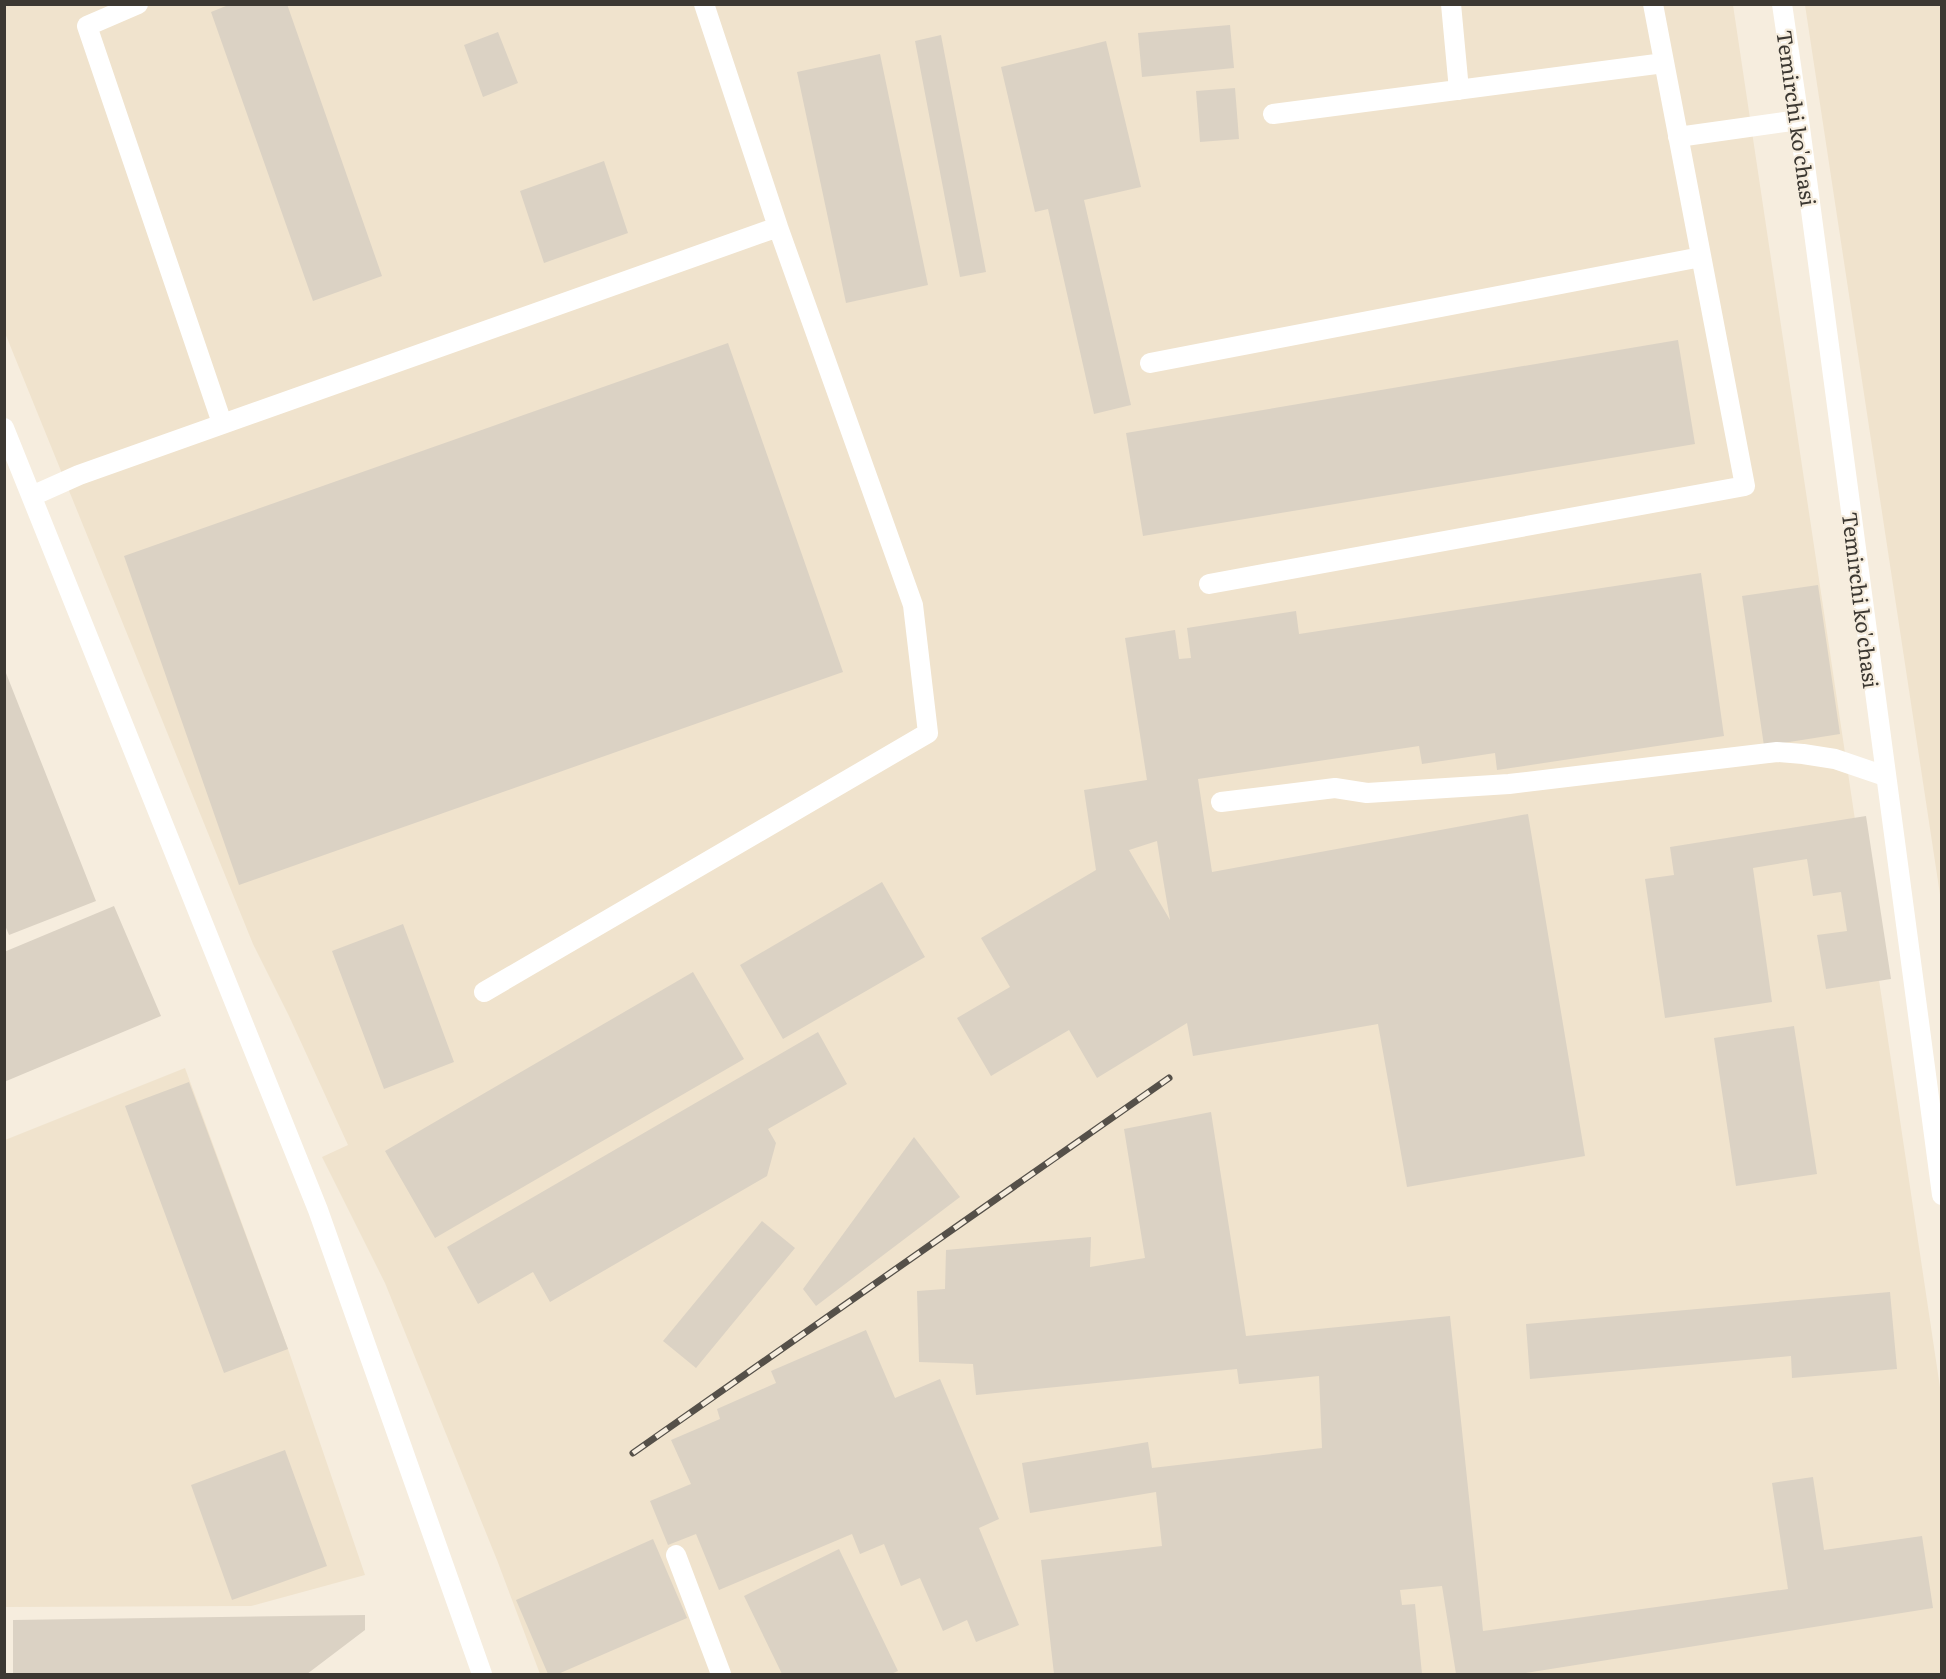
<svg xmlns="http://www.w3.org/2000/svg" width="1946" height="1679" viewBox="0 0 1946 1679" font-family="Literata,serif">
  <style>
    .built { fill: #f0e3cd }
    .building { fill: #dbd2c4; fill-rule: evenodd }
    .lines { fill: none; stroke-linecap: round; stroke-linejoin: round }
    .service { stroke: #fff; stroke-width: 20 }
    .rail-casing { stroke: #555049; stroke-width: 7 }
    .rail { stroke: #f6edde; stroke-width: 4.5; stroke-dasharray: 14; stroke-linecap: butt }
    .labels { text-anchor: middle; dominant-baseline: central; stroke-width: 4.5; stroke-linejoin: round; paint-order: stroke }
    .street-label { font-size: 21px; fill: #3c3832; stroke: #f6edde }
  </style>
  <rect width="100%" height="100%" fill="#f6edde"/>
  <path class="built" d="M4 5H1733L1941 1394V1674H540L497 1560 385 1283 322 1157 348 1145 289 1016 253 944 5 333Z
    M1805 5H1941V901Z
    M185 1068 288 1349 365 1575 251 1606 5 1607V1140Z"/>
  <path class="building" d="M231 4H287L382 276 313 301 211 12Z
    M1230 25 1234 68 1142 77 1138 33Z
    M498 32 518 83 483 97 464 45Z
    M941 35 986 272 960 277 915 41Z
    M1106 41 1141 187 1084 200 1131 405 1094 414 1048 209 1035 212 1001 67Z
    M880 54 928 285 846 303 797 72Z
    M1235 88 1239 139 1200 142 1196 91Z
    M604 161 628 233 544 263 520 191Z
    M1678 340 1695 444 1143 536 1126 433Z
    M728 343 843 672 239 885 124 556Z
    M1701 573 1724 736 1497 770 1495 753 1422 764 1419 746 1198 779 1212 872 1528 814 1585 1156 1407 1187 1378 1024 1193 1056 1187 1023 1097 1078 1069 1030 991 1076 957 1018 1010 987 981 938 1096 870 1084 790 1147 780 1125 638 1175 630 1179 659 1191 658 1187 628 1296 611 1299 634ZM1157 841 1163 879 1170 920 1129 850Z
    M1818 585 1840 734 1764 746 1742 596Z
    M4 668 96 901 9 935 4 923Z
    M1866 816 1891 979 1826 989 1817 935 1847 931 1841 892 1813 896 1807 859 1753 868 1772 1002 1665 1018 1645 879 1674 875 1670 847Z
    M882 882 925 957 783 1039 740 965Z
    M114 906 161 1016 4 1082V952Z
    M403 924 454 1062 384 1089 332 951Z
    M693 972 744 1059 435 1238 385 1151Z
    M1794 1026 1817 1174 1736 1186 1714 1038Z
    M818 1032 847 1084 768 1129 776 1143 767 1176 550 1302 533 1272 478 1304 447 1247Z
    M189 1082 288 1349 224 1373 125 1106Z
    M1211 1112 1246 1336 1450 1316 1483 1631 1788 1589 1772 1483 1813 1477 1824 1550 1922 1536 1933 1608 1520 1674H1456L1442 1586 1400 1590 1402 1605 1415 1604 1422 1674H1054L1041 1560 1162 1546 1156 1492 1030 1513 1022 1463 1148 1442 1152 1468 1322 1448 1319 1376 1239 1384 1237 1369 976 1395 973 1364 919 1362 917 1291 945 1289 946 1250 1091 1237 1090 1267 1145 1258 1124 1129Z
    M914 1137 960 1197 816 1306 803 1289Z
    M762 1221 795 1248 696 1368 663 1341Z
    M1890 1292 1897 1369 1792 1378 1791 1356 1530 1379 1526 1324Z
    M866 1330 895 1398 940 1379 999 1519 979 1528 1019 1625 976 1642 967 1620 943 1631 920 1578 901 1586 884 1544 860 1554 852 1534 719 1590 696 1534 668 1545 650 1501 691 1484 671 1440 720 1419 717 1409 776 1383 771 1371Z
    M285 1450 327 1566 232 1600 191 1485Z
    M653 1539 687 1618 558 1674H548L516 1600Z
    M839 1549 898 1671 891 1674H782L744 1596Z
    M365 1615V1630L307 1674H13V1620Z"/>
  <g class="lines">
    <path class="service" d="M138 4 87 26 222 423
      M1451 4 1459 90
      M1782 4 1799 120 1942 1195
      M1273 114 1664 63
      M1678 137 1799 120
      M1150 363 1701 257
      M4 428 318 1210 482 1674
      M32 496 79 475 778 227 704 4
      M1209 584 1745 486 1653 4
      M1221 802 1335 788 1367 793 1509 784 1777 752 1803 754 1835 759 1885 776
      M484 992 928 733 913 605 778 227
      M676 1555 721 1674"/>
    <defs>
      <path id="rail" d="M633 1453 1169 1078"/>
    </defs>
    <use href="#rail" class="rail-casing"/>
    <use href="#rail" class="rail"/>
  </g>
  <g class="labels">
    <g class="street-label">
      <text transform="translate(1798 118) rotate(82)">Temirchi ko'chasi</text>
      <text transform="translate(1862 600) rotate(83)">Temirchi ko'chasi</text>
    </g>
  </g>
  <rect width="1946" height="1679" fill="none" stroke="#3c3832" stroke-width="12"/>
</svg>
